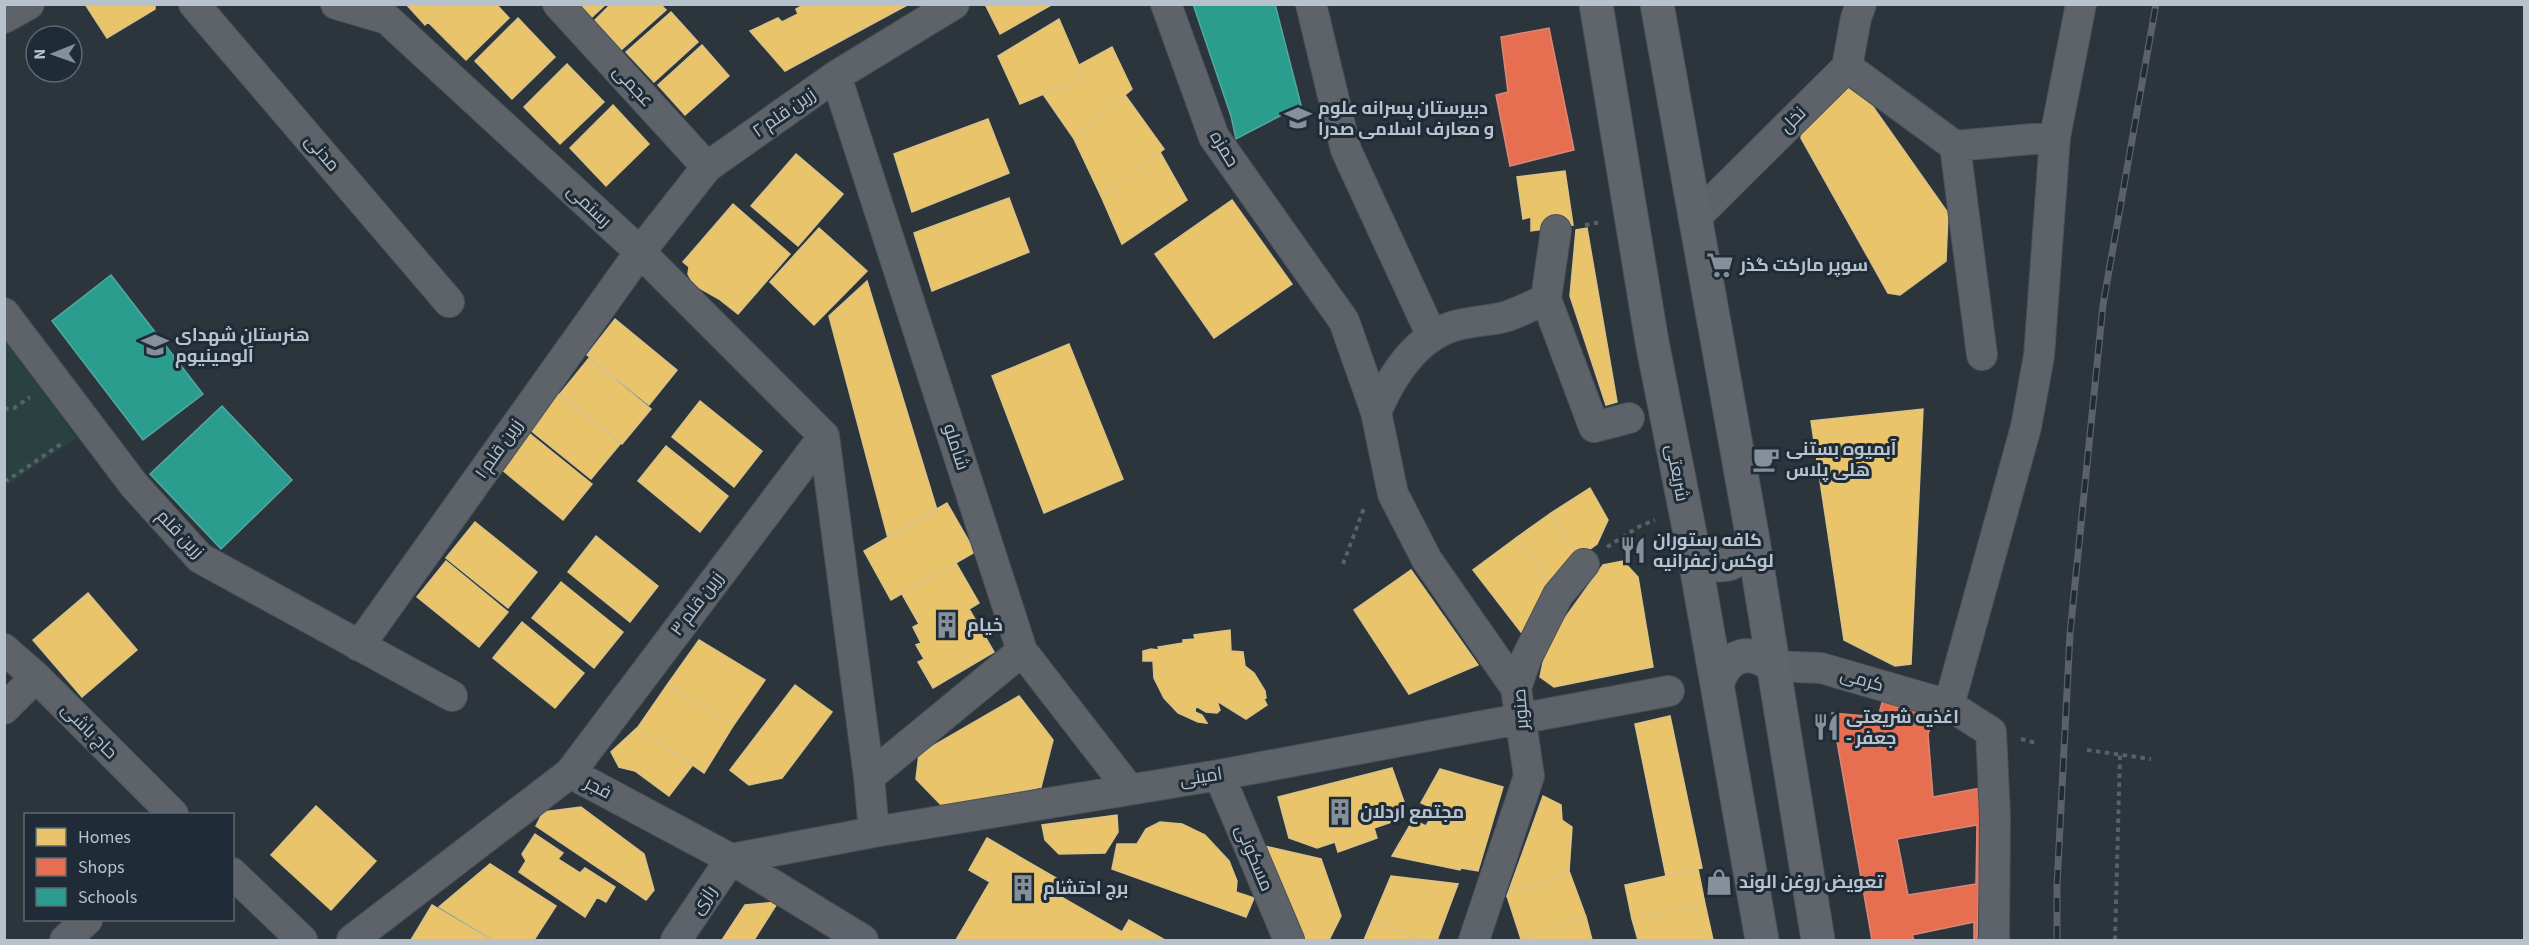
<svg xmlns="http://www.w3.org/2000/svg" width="2529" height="945" viewBox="0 0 2529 945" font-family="'Source Sans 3',Cairo,sans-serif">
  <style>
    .green { fill: #294141 }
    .homes { fill: #e9c46a; stroke: #dac387; stroke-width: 1.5 }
    .shops { fill: #e76f51; stroke: #d98876; stroke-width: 1.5; fill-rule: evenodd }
    .schools { fill: #2a9d8f; stroke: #54a8a1; stroke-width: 1.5 }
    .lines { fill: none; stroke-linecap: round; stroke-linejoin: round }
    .minor-casing { stroke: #4a5056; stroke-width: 32 }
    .major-casing { stroke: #4a5158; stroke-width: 35 }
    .path { stroke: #5a6166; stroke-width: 4; stroke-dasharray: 4.5 4.5; stroke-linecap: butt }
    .minor { stroke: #5d6369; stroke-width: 30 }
    .major { stroke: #5f656a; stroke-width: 33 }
    .rail-casing { stroke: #5b6167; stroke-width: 7 }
    .rail { stroke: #1f2c37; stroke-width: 4.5; stroke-dasharray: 14; stroke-linecap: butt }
    .labels { text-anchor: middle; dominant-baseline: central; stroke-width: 6; stroke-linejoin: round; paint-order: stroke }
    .street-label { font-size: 18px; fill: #b7c2cc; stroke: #1f2c37 }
    .poi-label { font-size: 18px; font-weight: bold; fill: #b7c2cc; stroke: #1f2c37; text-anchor: start }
  </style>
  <rect width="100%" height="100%" fill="#2c343c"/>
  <path class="green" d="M5 341 77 438 5 487H4Z"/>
  <path class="homes" d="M85 4H155V9L107 38Z
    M406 4H446L425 25Z
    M446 4H496L509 18 466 60 428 22Z
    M580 4H606L591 18Z
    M611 4H660L666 10 621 50 595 20Z
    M805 4H909L785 71 750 31 778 18 782 22 798 14 796 9Z
    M985 4H1053L1000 34Z
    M671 12 698 42 654 82 626 52Z
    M518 18 555 57 512 99 475 61Z
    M1059 19 1084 77 1020 104 998 56Z
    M702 45 729 76 685 115 658 85Z
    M1112 47 1132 89 1074 139 1043 94 1084 77 1079 65Z
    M567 64 604 102 560 144 524 107Z
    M1859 87 1948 213 1946 261 1900 295 1888 293 1801 138 1802 133 1849 88Z
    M1125 95 1164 149 1101 196 1074 139Z
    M613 105 649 144 606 186 570 148Z
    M988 119 1009 173 912 212 894 154Z
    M1160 152 1187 200 1122 244 1101 196Z
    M796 154 843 194 798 246 751 206Z
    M1565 171 1573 225 1531 231V217L1523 219 1517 177Z
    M1009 198 1029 252 932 291 914 233Z
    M1232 200 1292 284 1214 338 1155 254Z
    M733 204 790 254 738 314 719 299 694 285 688 274 689 267 683 262Z
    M819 228 867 271 814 325 770 282Z
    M1587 228 1617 402 1606 405 1570 296 1576 230Z
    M867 281 937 510 888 538 829 316Z
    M615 319 677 370 649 405 587 355Z
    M1069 344 1123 479 1044 513 992 376Z
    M589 358 651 409 622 444 560 394Z
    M558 393 620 444 591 479 529 429Z
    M700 401 762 451 734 487 672 437Z
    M1923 409 1911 664 1895 666 1844 640 1811 421Z
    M530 434 592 484 563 520 501 469Z
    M666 446 728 496 700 532 638 481Z
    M1590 488 1608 520 1597 544 1579 557 1551 513Z
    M947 503 975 552 891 600 864 551Z
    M1551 513 1579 557 1553 587 1516 538Z
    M475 522 537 572 508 608 446 558Z
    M596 536 658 586 630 622 568 572Z
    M1516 538 1553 587 1524 636 1473 570Z
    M446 561 508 612 479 647 417 597Z
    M1623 561 1638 577 1653 667 1554 687 1540 677 1547 643 1603 565Z
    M956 563 979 603 969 609 994 652 933 688 918 662 924 659 916 645 921 643 913 627 919 624 902 594Z
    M1411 570 1478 665 1409 694 1354 610Z
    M561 582 623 632 594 668 532 618Z
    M88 593 137 650 82 697 33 640Z
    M522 622 584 673 555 708 493 658Z
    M1230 630 1231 651 1243 652 1245 666 1254 673 1265 691 1266 698 1264 699 1267 705 1246 719 1217 701 1220 710 1217 713 1206 712 1196 706 1195 712 1202 715 1207 723 1198 722 1178 713 1164 698 1154 678 1153 661H1143V651L1151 649 1159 650 1158 647 1183 643V640L1195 639 1194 635Z
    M699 640 765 680 733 726 667 685Z
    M667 685 733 726 704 773 638 727Z
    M795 685 832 712 782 778 749 785 730 770Z
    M1019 696 1053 740 1041 787 945 809 916 779 919 754Z
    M1670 716 1702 868 1666 876 1635 724Z
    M638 727 692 766 669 796 635 771 619 767 611 752Z
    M1392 768 1404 802 1392 822 1374 828 1377 838 1338 852 1335 842 1317 848 1289 838 1278 797Z
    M1440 769 1503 787 1478 871 1461 868 1460 870 1392 856 1413 820 1426 826 1435 809 1421 803Z
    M1543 796 1561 805 1562 820 1572 827 1569 871 1507 896Z
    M316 806 376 861 331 910 271 855Z
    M581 807 644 854 654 890 646 900 536 826 543 812Z
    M1117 815 1118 832 1105 853 1059 854 1045 840 1042 825Z
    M1160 822 1182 824 1205 835 1229 861 1237 881 1236 892 1254 898 1246 917 1112 869 1117 844H1137L1146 829Z
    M535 834 563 853 558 859 580 873 585 868 615 887 606 902 597 897 585 917 519 872 526 861 522 854Z
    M987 838 1063 882 1056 894 1122 932 1129 920 1165 940H956L990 882 969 870Z
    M1264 846 1321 859 1341 916 1329 940H1306Z
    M490 864 556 906 534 940H494L439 907Z
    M1698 869 1705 904 1632 919 1625 885Z
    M1569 871 1586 917 1521 939 1507 896Z
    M1391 876 1458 884 1437 940H1421L1372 921Z
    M778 902 754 940H722L745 905Z
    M1705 904 1713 940H1638L1632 919Z
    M432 905 491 940H411Z
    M1586 917 1592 940H1522L1521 939Z
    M1372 921 1421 940H1364Z"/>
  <path class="shops" d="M1549 28 1574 150 1510 166 1496 95 1508 92 1501 37Z
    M1884 696 1935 714 1928 734 1933 797 1981 788 1977 940H1974V922L1912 935 1914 940H1872L1832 713 1878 717ZM1977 825 1976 884 1908 895 1897 839Z"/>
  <path class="schools" d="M1193 4H1275L1301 105 1236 139 1231 116Z
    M111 275 203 394 143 440 52 321Z
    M222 406 292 480 221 549 150 474Z"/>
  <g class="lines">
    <defs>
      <path id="minor" d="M194 4 449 302
        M336 4 387 19 640 252 824 436
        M558 4 707 167
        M1166 4 1214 137 1344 321 1376 412 1393 494 1427 560 1516 688
        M1311 4 1346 150 1432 336
        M4 18 29 4
        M1847 67 1955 146 2055 137
        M836 76 1022 651 1129 789
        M1955 146 1982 355
        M1694 219 1847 67 1856 18 1861 4
        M1546 299 1556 230
        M4 313 134 485 200 558 452 696
        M1376 412C1392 375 1417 335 1458 325 1474 321 1496 320 1508 316 1521 311 1534 305 1546 299L1594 427 1629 418
        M824 436 869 777 874 832
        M359 646 640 252 707 167 836 76 954 4
        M4 649 36 677 173 814
        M1773 666 1821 668 1949 705 1991 732 1995 816 1994 940
        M1949 705 2026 427 2039 356 2055 137 2081 4
        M4 709 36 677
        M570 773 824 436
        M1219 775 1289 940
        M869 777 1022 651
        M232 873 302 940
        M65 940 87 920
        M352 940 570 773 731 859 863 940
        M676 940 731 859 874 832 1219 775 1669 691
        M1474 940 1529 776 1516 688 1526 659 1558 595 1584 564"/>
      <path id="major" d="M1596 4 1652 342 1694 554 1762 940
        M1657 4 1753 540 1818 940
        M1694 554C1719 572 1738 568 1753 540
        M1717 684C1727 655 1748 647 1773 666"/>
    </defs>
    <use href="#minor" class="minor-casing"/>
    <use href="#major" class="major-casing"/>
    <path class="path" d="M1585 225 1601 222
      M4 409 14 408 30 397
      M4 480H8L64 442
      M1607 547 1640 526 1655 520
      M1343 564 1364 508
      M2021 739 2036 743
      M2087 750 2151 759
      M2115 940 2120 754"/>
    <use href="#minor" class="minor"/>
    <use href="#major" class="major"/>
    <defs>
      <path id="rail" d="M2057 940V885L2070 634 2103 305 2156 4"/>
    </defs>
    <use href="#rail" class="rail-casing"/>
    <use href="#rail" class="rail"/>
  </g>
  <defs>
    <symbol id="school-bare" viewBox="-9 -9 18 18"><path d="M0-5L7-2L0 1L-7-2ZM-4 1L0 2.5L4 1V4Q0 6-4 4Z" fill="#86909a" stroke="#1f2c37" stroke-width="2.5" paint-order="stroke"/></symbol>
    <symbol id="supermarket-bare" viewBox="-9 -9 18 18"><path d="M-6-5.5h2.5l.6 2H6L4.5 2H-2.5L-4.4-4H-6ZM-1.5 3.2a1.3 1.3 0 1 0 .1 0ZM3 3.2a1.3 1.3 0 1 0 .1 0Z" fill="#86909a" stroke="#1f2c37" stroke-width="2.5" paint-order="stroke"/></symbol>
    <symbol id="cafe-bare" viewBox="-9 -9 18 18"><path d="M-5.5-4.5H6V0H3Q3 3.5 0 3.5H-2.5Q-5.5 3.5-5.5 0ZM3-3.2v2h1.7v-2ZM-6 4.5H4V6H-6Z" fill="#86909a" stroke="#1f2c37" stroke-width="2.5" paint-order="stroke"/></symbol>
    <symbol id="restaurant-bare" viewBox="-9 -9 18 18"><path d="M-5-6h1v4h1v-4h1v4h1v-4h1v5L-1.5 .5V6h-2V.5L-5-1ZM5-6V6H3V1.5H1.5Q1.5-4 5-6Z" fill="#86909a" stroke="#1f2c37" stroke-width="2.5" paint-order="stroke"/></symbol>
    <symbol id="building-bare" viewBox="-9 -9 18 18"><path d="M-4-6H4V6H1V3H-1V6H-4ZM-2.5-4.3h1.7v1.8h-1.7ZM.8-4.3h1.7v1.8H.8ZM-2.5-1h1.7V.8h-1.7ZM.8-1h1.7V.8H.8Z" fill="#86909a" stroke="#1f2c37" stroke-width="2.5" paint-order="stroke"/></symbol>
    <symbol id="shop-bare" viewBox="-9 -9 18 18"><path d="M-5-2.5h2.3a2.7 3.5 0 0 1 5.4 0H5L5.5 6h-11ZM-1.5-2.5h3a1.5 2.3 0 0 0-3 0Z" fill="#86909a" stroke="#1f2c37" stroke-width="2.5" paint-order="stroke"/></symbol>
  </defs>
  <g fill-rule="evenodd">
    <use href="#school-bare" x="1279" y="99" width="38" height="38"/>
    <use href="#supermarket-bare" x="1701" y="246" width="38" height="38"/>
    <use href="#school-bare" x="136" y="326" width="38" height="38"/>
    <use href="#cafe-bare" x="1747" y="440" width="38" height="38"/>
    <use href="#restaurant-bare" x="1614" y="531" width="38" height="38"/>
    <use href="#building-bare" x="928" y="606" width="38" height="38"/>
    <use href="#restaurant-bare" x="1807" y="708" width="38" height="38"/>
    <use href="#building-bare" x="1321" y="793" width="38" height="38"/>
    <use href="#shop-bare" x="1700" y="863" width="38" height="38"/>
    <use href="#building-bare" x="1004" y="869" width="38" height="38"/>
  </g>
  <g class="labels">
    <g class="street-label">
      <text transform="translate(633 86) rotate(47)">عجمی</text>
      <text transform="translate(784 113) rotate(-35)">زرین قلم ۲</text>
      <text transform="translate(1793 120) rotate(-45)">نخل</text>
      <text transform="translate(1224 149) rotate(59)">حمزه</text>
      <text transform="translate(322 153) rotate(49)">مدنی</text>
      <text transform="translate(589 206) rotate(43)">رستمی</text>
      <text transform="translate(956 447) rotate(72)">شاملو</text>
      <text transform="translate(499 449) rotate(-55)">زرین قلم ۱</text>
      <text transform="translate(1677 473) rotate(79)">شریعتی</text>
      <text transform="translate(180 534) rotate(46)">زرین قلم</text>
      <text transform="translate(697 604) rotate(-53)">زرین قلم ۳</text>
      <text transform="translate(1862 680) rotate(16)">کرمی</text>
      <text transform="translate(1521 709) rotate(-94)">صنوبر</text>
      <text transform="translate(89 731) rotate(45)">حاج باشی</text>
      <text transform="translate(1201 777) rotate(-9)">امینی</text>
      <text transform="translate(598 788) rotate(28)">فجر</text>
      <text transform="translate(1254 858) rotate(67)">مسکونی</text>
      <text transform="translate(704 900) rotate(-56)">رازی</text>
    </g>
    <g class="poi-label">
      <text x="1318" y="108">دبیرستان پسرانه علوم<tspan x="1318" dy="21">و معارف اسلامی صدرا</tspan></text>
      <text x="1740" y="265">سوپر مارکت گذر</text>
      <text x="175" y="335">هنرستان شهدای<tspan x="175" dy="21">آلومینیوم</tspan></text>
      <text x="1786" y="449">آبمیوه بستنی<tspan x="1786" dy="21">هلی پلاس</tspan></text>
      <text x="1653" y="540">کافه رستوران<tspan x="1653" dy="21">لوکس زعفرانیه</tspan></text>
      <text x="967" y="625">خیام</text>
      <text x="1846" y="717">اغذیه شریعتی<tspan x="1846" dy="21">- جعفر</tspan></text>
      <text x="1360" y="812">مجتمع اردلان</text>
      <text x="1739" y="882">تعویض روغن الوند</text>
      <text x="1043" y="888">برج احتشام</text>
    </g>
  </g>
  <rect width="2529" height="945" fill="none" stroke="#b7c2cc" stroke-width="12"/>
  <rect x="24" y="813" width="210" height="108" fill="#1f2c37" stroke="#5c6873" stroke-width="1.5"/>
  <rect x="36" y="828" width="30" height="18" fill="#e9c46a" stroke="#5c6873" stroke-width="1.5"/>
  <text x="78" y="843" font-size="18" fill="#b7c2cc">Homes</text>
  <rect x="36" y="858" width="30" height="18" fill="#e76f51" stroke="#5c6873" stroke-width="1.5"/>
  <text x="78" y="873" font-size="18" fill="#b7c2cc">Shops</text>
  <rect x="36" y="888" width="30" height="18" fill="#2a9d8f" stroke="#5c6873" stroke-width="1.5"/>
  <text x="78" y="903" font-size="18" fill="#b7c2cc">Schools</text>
  <g transform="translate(54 54) rotate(269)"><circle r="28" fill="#1f2c37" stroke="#5c6873" stroke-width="1.5"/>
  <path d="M0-4.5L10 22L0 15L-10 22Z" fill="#86909a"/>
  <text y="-9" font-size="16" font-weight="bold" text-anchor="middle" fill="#b7c2cc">N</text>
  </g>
</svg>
